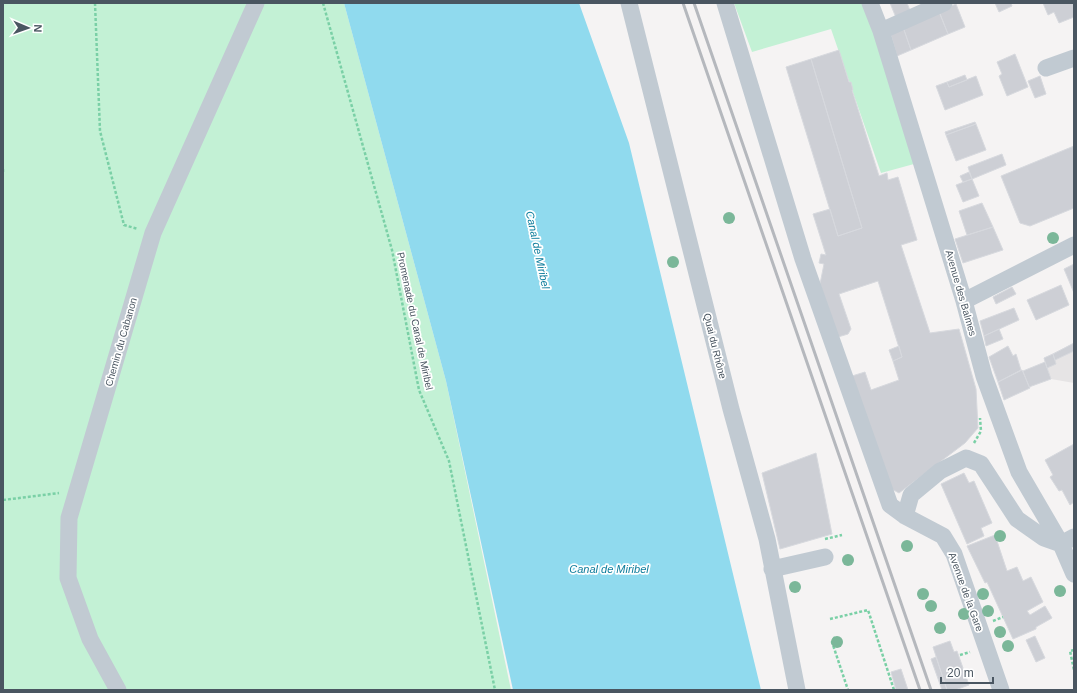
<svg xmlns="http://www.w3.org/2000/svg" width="1077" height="693" viewBox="0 0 1077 693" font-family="Helvetica,sans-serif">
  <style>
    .education { fill: #e6e4e5 }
    .green { fill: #c3f1d5 }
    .water { fill: #90daee }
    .building { fill: #cdcfd5; stroke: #d7d9de }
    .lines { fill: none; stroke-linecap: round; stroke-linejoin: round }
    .path { stroke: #7ad0a6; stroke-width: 2.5; stroke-dasharray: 3 2; stroke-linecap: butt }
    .minor { stroke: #c1cad2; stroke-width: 17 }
    .rail { stroke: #b5b8bd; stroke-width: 3 }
    .tree { fill: #7bb799 }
    .labels { text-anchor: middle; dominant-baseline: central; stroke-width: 3.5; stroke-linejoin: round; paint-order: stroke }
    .street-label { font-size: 10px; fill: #4a5661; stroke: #fff }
    .water-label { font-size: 11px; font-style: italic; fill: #0c7c9b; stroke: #fff }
  </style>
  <rect width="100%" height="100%" fill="#f5f3f3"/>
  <path class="education" d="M1074 343V383L1051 379 1044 358Z"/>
  <path class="green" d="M3 3H344L446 381 511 690H3Z
    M734 3H862L880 50 914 164 881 173 831 29 752 52Z"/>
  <path class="water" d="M344 3H579L629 143 761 690H513L446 381Z"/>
  <path class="building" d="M890 3H907L911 13 897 20Z
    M995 3H1011L1012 6 999 12Z
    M1043 3H1074V17L1059 23 1054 12 1048 15Z
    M956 4 965 27 948 34 939 11Z
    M939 12 948 34 911 50 903 27Z
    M903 27 911 50 897 56 890 32Z
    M839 50 849 82H851L853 90H852L879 176 887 173 888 180 898 177 917 240 901 245 930 333 959 329 976 389 978 428 965 443 899 493 890 488 852 376 865 372 871 390 899 380 893 361 902 357 878 281 839 294 851 329 848 334 838 337 820 284 824 264 819 263 821 254 826 255 813 214 830 209 838 236 862 228 811 59Z
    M1015 54 1028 87 1007 96 999 76 1002 74 997 62Z
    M811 59 862 228 838 236 786 67Z
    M965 75 967 80 949 87 947 82Z
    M976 76 983 95 945 110 936 86 947 82 949 87Z
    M1040 76 1046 94 1035 98 1028 81Z
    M975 122 976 124 946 135 945 132Z
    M976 124 986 150 956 161 946 135Z
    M1074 146V208L1030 226 1020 223 1001 176Z
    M1002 154 1006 165 972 179 968 167Z
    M969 172 972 179 963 182 960 176Z
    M972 179 979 196 963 202 956 185Z
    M982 203 993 227 967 235 959 211Z
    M993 227 1003 250 963 263 955 239Z
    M1074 264V293L1064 269Z
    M1061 285 1069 305 1036 320 1027 300Z
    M1012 287 1016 294 996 304 993 297Z
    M1014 308 1019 320 984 336 980 321Z
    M999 329 1003 339 986 346 984 336Z
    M1074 343V351L1055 360 1053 354Z
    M899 346 902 357 893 361 889 350Z
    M1008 346 1013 356 1016 354 1021 370 998 382 989 357Z
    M1053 354 1056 364 1047 368 1044 358Z
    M1045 362 1051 379 1029 387 1023 371Z
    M1022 370 1030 388 1004 400 998 382Z
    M1074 444V502L1070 505 1062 490 1059 491 1050 477 1053 475 1045 460Z
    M816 453 832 534 780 549 762 473Z
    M964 473 969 483 974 481 992 523 981 528 984 536 967 544 941 484Z
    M995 535 1007 571 1017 567 1023 581 1031 577 1043 602 1027 611 1030 615 1045 606 1052 618 1036 627V629L1013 639 987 582 985 583 967 546Z
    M1035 636 1045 658 1036 662 1026 640Z
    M950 641 954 652 957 651 969 685 955 690H947L933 647Z
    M936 657 947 690H942L931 659Z
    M901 669 908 690H896L891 672Z"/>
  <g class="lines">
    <path class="path" d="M95 3 100 131 124 225 138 229
      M323 3 392 250 419 390 449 461 495 690
      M3 169V174
      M974 443 981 431 980 418
      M3 500 59 493
      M825 539 842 535
      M830 619 868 610 894 690
      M993 621 1003 617
      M835 637 832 642 848 690
      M1074 650 1070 651 1074 670
      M960 655 970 652"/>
    <path class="minor" d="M629 3 731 409 767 539 797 690
      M725 3 803 259 890 505 905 516 943 536 954 554 1001 690
      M870 3 881 31 964 301 984 376 1019 472 1061 544 1074 574
      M881 31 944 3
      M1046 68 1074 58
      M964 301 1074 245
      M905 516 911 495 940 471 966 458 981 464 1017 519 1044 538 1061 544
      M1061 544 1074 537
      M772 569 825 557
      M118 690 90 639 68 578 69 518 153 233 256 3"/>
    <path class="rail" d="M683 3 920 690
      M694 3 931 690"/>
  </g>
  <g class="tree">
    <circle cx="729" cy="218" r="6"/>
    <circle cx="1053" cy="238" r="6"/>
    <circle cx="673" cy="262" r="6"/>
    <circle cx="1000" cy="536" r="6"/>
    <circle cx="907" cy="546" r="6"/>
    <circle cx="848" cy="560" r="6"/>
    <circle cx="795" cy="587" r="6"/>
    <circle cx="1060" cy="591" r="6"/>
    <circle cx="923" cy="594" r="6"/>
    <circle cx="983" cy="594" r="6"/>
    <circle cx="931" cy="606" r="6"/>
    <circle cx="988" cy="611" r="6"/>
    <circle cx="964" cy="614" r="6"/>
    <circle cx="940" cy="628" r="6"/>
    <circle cx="1000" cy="632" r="6"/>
    <circle cx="837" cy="642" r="6"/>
    <circle cx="1008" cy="646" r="6"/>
  </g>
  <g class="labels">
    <g class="street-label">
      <text transform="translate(961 293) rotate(74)">Avenue des Balmes</text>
      <text transform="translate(415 321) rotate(78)">Promenade du Canal de Miribel</text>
      <text transform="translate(121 342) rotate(-74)">Chemin du Cabanon</text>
      <text transform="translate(715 346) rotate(76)">Quai du Rhône</text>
      <text transform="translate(966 592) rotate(70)">Avenue de la Gare</text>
    </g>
    <g class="water-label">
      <text transform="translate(538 250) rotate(78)">Canal de Miribel</text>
      <text x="609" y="569">Canal de Miribel</text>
    </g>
  </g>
  <rect width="1077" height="693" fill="none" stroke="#4a5661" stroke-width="8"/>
  <g transform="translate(28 28) rotate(92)" stroke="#ffffff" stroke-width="3" paint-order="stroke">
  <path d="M0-3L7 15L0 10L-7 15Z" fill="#4a5661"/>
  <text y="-6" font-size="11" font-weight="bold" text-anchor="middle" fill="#4a5661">N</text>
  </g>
  <path d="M941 677v6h52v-6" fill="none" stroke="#4a5661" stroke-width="2"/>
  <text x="947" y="677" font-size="12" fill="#4a5661" stroke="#ffffff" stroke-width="3" paint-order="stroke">20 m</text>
</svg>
